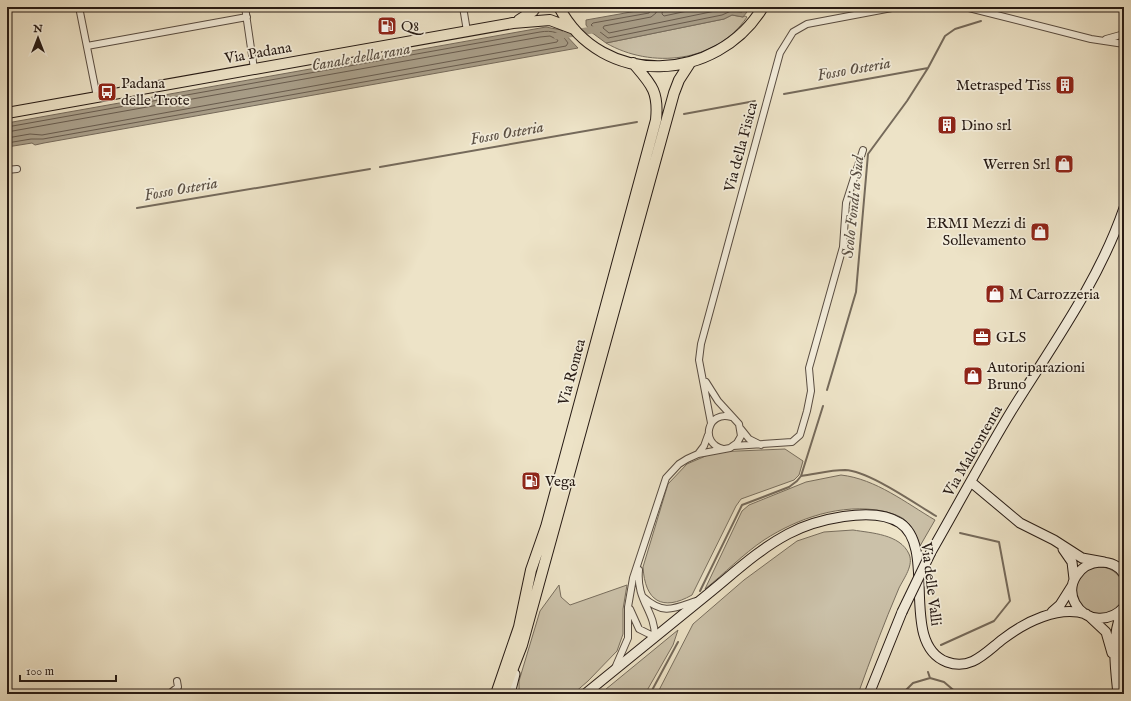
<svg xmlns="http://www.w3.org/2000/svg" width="1131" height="701" viewBox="0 0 1131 701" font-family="'IM FELL English',serif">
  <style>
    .green { fill: #cbc1a9; stroke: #786e5e }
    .water { fill: #a99f8a; stroke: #756a5b }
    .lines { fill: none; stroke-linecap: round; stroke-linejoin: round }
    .shore { stroke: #685c4f; stroke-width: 1 }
    .stream { stroke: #756a5b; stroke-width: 2 }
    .canal { stroke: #a99f8a; stroke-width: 7 }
    .street-casing { stroke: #584c41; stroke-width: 8 }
    .secondary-casing { stroke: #261a14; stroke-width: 11 }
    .primary-casing { stroke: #261a14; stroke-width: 12 }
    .street { stroke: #f3eddb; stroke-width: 6 }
    .secondary { stroke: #f3eddb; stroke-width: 9 }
    .primary { stroke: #ede3c7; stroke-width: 10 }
    .secondary-bridge-casing { stroke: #261a14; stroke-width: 11; stroke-linecap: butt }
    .secondary-bridge { stroke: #f3eddb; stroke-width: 9 }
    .labels { text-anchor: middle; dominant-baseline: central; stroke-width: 3.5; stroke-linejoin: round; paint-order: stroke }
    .poi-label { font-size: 15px; fill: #261a14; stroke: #f3eddb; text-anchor: start }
    .street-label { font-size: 15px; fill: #261a14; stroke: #f3eddb }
    .water-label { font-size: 16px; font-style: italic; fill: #5a4f43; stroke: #f3eddb }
  </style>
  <rect width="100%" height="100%" fill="#ede3c7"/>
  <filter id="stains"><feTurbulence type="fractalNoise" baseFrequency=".005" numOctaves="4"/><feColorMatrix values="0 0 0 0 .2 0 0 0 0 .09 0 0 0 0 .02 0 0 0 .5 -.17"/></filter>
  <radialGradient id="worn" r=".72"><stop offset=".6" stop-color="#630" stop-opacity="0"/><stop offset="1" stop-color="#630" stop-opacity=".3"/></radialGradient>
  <path class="green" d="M732 15 743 17 745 16 747 17C716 63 651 69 606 43L724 19Z
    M785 449 803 461 799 475 794 480 741 499 736 506 692 595C662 612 645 601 643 567L668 484 687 464 715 452Z
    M841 475C876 479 906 503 935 520L920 546C917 537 913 527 905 520 899 515 890 513 883 511 841 503 798 518 764 540 743 554 724 574 705 589L742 511 749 505 806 482Z
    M853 530C871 533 900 534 909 554 914 565 904 578 899 588 884 623 871 658 858 694H657L693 624 744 580 797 541 824 532Z
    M1076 591a24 24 0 1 1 48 0a24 24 0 1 1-48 0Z
    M559 585 561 597 570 605 627 585 623 609V634L617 651 588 681 573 694H519V681L540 611Z
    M678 630 673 645 645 694H600Z"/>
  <path class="water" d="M659 7H751L743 17 732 15 724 19 606 43 591 32 586 25V20Z
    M546 27 561 30 578 48 44 143 35 145 32 143 7 147V123Z"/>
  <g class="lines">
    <path class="shore" d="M652 7 649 13 593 23 591 25 608 38 722 15 731 11 742 12 746 7
      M657 7 656 13 651 17 604 26 603 28 609 33 720 10 727 7
      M663 7 662 14 664 16 706 7
      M7 127 540 32C552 30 561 32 568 43L566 46 43 139H31L7 143
      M7 132 540 37 550 36 558 40 557 42 42 135 30 134 7 138"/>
    <path class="stream" d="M784 94 928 68
      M684 114 755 101
      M380 167 637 122
      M137 208 370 169
      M827 390 856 292 868 154 907 101 928 68 945 36 955 29 981 21
      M801 476C816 474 830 470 845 470 869 471 914 503 936 516
      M700 591 742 505 789 487 797 481 801 476 823 406
      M941 645 994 621 1010 601 999 542 960 533
      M930 678 944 682 958 694
      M905 691 913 683 930 678 928 672
      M650 694 678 642"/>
    <path class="canal" d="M557 36 598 29"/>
    <defs>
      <path id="street" d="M79 7 97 97
        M245 7 254 69
        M463 7 467 31
        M965 7 1091 39 1124 44
        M1106 39 1124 34
        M87 46 247 17
        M7 170 17 169
        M711 423 699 360 701 344 780 53 793 32 807 24 897 7
        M741 429 749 439 761 445
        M733 446 792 442 800 435 807 411 811 391 809 368 843 247 846 203 863 150
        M723 449C699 443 708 410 731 417
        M698 454 704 446 708 435
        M643 597C663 615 673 609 696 601
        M630 609 639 629 655 637C655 610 636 601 639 570
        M615 668 628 638V607L633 578 666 478 679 464 687 459 698 454 730 448 737 443 741 436 739 424 718 401 706 382
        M169 694 178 687 177 681"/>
      <path id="secondary" d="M971 482 1020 523 1054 540 1082 558 1104 562
        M1063 549 1072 562 1074 579
        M931 552C958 505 984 456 1012 410 1053 344 1099 281 1124 208
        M1124 574C1119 566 1110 562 1100 562 1080 563 1065 584 1075 603 1086 623 1111 622 1124 607
        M1052 612 1060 605 1072 586
        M1090 617 1106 632 1112 653
        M510 694 515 674
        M585 694C626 661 667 627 708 594 734 573 758 550 788 534 814 520 873 505 900 523 938 548 898 644 947 662 971 671 986 652 1003 639 1025 622 1059 605 1086 614
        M869 694 902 612
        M1118 694C1115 666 1111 637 1122 611"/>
      <path id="primary" d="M559 7C602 89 717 83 763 7
        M519 20 533 11 536 7
        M7 113 513 23 550 20 574 29
        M496 694 519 627 531 570 546 527 656 120C659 91 651 84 633 63
        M503 694 522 645 674 93 679 80 690 63"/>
    </defs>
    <use href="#street" class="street-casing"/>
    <use href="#secondary" class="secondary-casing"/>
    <use href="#primary" class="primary-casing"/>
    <use href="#street" class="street"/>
    <use href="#secondary" class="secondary"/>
    <use href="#primary" class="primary"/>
    <defs>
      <path id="secondary-bridge" d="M902 612 931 552"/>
    </defs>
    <use href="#secondary-bridge" class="secondary-bridge-casing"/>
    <use href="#secondary-bridge" class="secondary-bridge"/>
  </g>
  <defs>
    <symbol id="fuel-square" viewBox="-11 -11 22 22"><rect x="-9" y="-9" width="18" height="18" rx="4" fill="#8f2418" stroke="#f3eddb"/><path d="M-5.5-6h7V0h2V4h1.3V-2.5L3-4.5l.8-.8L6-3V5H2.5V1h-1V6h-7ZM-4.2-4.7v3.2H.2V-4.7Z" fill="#fff"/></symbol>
    <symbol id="building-square" viewBox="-11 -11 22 22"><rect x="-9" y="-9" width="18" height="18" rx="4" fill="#8f2418" stroke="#f3eddb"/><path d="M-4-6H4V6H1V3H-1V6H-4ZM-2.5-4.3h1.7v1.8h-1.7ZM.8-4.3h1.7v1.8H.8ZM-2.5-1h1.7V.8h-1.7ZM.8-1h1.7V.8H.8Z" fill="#fff"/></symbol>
    <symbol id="bus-square" viewBox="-11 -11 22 22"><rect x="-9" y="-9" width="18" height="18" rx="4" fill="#8f2418" stroke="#f3eddb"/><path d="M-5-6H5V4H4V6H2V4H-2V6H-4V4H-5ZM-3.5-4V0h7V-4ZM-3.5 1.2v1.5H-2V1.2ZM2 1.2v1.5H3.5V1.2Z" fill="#fff"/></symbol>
    <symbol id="shop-square" viewBox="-11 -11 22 22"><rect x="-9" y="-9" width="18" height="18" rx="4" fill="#8f2418" stroke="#f3eddb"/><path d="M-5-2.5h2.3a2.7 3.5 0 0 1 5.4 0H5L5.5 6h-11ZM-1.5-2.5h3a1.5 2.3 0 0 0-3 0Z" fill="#fff"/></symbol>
    <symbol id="office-square" viewBox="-11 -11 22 22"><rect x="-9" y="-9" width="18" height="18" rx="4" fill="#8f2418" stroke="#f3eddb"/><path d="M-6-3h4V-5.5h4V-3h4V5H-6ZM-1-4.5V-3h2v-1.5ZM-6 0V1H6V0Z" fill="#fff"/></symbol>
  </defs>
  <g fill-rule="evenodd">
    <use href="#fuel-square" x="376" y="15" width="22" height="22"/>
    <use href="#building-square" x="1054" y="74" width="22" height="22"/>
    <use href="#bus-square" x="96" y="81" width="22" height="22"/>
    <use href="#building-square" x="936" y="114" width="22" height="22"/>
    <use href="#shop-square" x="1053" y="153" width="22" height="22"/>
    <use href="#shop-square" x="1029" y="221" width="22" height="22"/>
    <use href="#shop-square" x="984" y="283" width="22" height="22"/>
    <use href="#office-square" x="971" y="326" width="22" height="22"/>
    <use href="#shop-square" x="962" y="365" width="22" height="22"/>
    <use href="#fuel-square" x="520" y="470" width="22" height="22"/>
  </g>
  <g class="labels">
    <g class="poi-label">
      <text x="401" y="26">Q8</text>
      <text x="121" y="83">Padana<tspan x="121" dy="17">delle Trote</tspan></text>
      <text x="1051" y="85" text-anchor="end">Metrasped Tiss</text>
      <text x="961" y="125">Dino srl</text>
      <text x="1050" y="164" text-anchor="end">Werren Srl</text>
      <text x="1026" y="223" text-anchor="end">ERMI Mezzi di<tspan x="1026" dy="17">Sollevamento</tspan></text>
      <text x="1009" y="294">M Carrozzeria</text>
      <text x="996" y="337">GLS</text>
      <text x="987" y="367">Autoriparazioni<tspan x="987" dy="17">Bruno</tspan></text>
      <text x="545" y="481">Vega</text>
    </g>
    <g class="street-label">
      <text transform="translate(258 53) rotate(-10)">Via Padana</text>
      <text transform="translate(741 147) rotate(-75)">Via della Fisica</text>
      <text transform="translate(572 372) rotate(-75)">Via Romea</text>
      <text transform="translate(973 451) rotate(-60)">Via Malcontenta</text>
      <text transform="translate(931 584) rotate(83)">Via delle Valli</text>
    </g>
    <g class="water-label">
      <text transform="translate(361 58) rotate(-10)">Canale della rana</text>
      <text transform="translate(854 70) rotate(-10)">Fosso Osteria</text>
      <text transform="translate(507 134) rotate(-10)">Fosso Osteria</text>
      <text transform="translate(181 190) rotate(-10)">Fosso Osteria</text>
      <text transform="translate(854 207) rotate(-84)">Scolo Fondi a Sud</text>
    </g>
  </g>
  <rect width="1131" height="701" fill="none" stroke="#ede3c7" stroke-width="24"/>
  <rect x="8" y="8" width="1115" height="685" fill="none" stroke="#261a14" stroke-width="2"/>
  <rect x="12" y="12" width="1107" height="677" fill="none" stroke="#261a14"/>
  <g transform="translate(38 38)" stroke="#f3eddb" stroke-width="3" paint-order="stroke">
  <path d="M0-3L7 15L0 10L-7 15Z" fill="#261a14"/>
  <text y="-6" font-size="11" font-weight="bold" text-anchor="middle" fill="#261a14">N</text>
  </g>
  <path d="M20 675v6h96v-6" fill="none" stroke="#261a14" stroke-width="2"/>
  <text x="26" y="675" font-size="12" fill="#261a14" stroke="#f3eddb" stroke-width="3" paint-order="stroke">100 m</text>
  <rect width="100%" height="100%" filter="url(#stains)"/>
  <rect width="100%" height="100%" fill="url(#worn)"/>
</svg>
